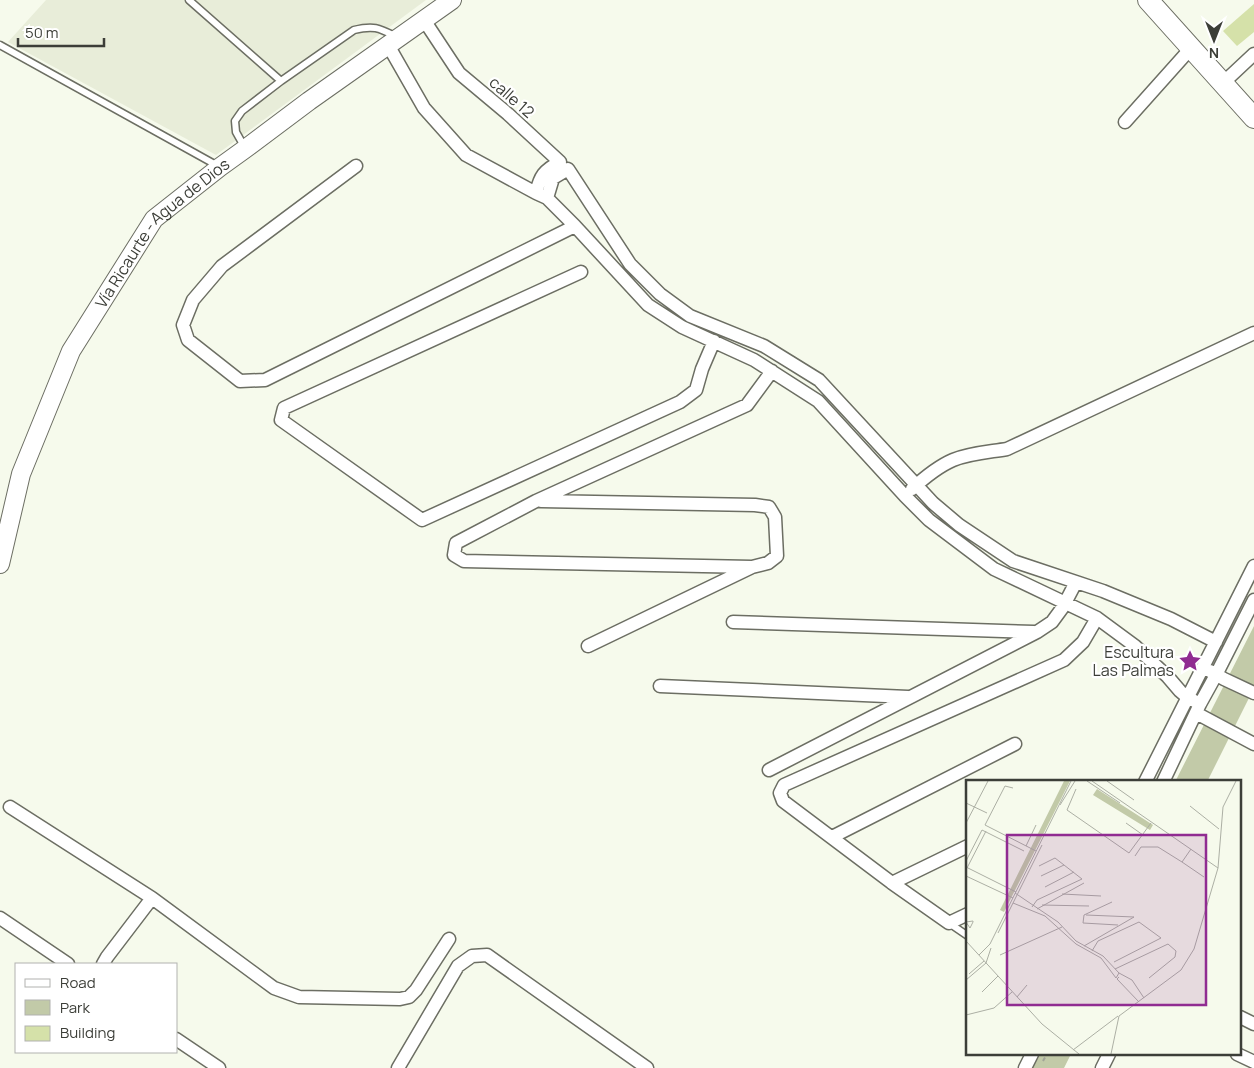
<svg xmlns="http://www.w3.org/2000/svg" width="1254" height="1068" viewBox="0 0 1254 1068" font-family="Manrope,sans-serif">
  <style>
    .built { fill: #e8edd9 }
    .green { fill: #c2caa8 }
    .building { fill: #d5e1a9 }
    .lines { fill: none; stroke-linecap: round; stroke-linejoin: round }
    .lane-casing { stroke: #6c6e63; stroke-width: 9 }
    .street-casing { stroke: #6c6e63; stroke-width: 15 }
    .secondary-casing { stroke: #6c6e63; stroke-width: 20 }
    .primary-casing { stroke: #6c6e63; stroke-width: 22 }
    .path { stroke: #a0a398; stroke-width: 2; stroke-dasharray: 4 4; stroke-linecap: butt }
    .lane { stroke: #fff; stroke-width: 6 }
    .street { stroke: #fff; stroke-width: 12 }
    .secondary { stroke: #fff; stroke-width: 18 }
    .primary { stroke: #fff; stroke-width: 20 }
    .labels { text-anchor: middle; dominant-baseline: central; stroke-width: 4.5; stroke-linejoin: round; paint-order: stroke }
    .street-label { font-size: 16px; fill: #3c3e38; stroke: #fff }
    .poi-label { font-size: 16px; fill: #3c3e38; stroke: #fff; text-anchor: end }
    .inset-road { fill: none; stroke: #acafa4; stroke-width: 1 }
    .view { fill: #902b91; fill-opacity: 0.15; stroke: #902b91; stroke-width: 2.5 }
    .inset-edge { fill: none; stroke: #3c3e38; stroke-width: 2.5 }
  </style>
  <rect width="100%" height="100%" fill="#f6faec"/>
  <path class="built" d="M46 0H426L216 155 8 42Z"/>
  <path class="green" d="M1254 626V688L1207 782H1175Z
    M1036 1054H1071L1064 1068H1029Z"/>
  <path class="building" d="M1254 4V32L1237 46 1223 31Z"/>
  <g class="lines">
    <defs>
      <path id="lane" d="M189 0 281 81
        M0 45 218 166
        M245 148 236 132 235 121 242 111 281 81 354 30C374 25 379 28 397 37
        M949 923 968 936"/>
      <path id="street" d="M424 20 459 73 508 114 560 162C544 170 540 176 536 193
        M388 45 424 108 466 155 536 193 547 198 575 226 648 305 682 327 754 360 818 401 905 496 929 520 994 569 1097 618 1135 646 1168 677 1180 691 1187 697 1200 704
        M1223 83 1254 54
        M1125 122 1192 47
        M356 166 222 266 193 300 183 325 188 340 240 381 265 380 575 226
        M547 198 553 178 568 169 630 264 660 294 690 316 764 346 819 380 933 503 959 525 1013 561 1103 591 1171 619 1216 642
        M581 272 284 408 281 420 422 520 680 402 696 390 702 369 714 341
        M912 489C924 478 939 466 953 460 970 453 989 452 1007 449L1254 333
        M541 501 755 505 769 507 775 517 777 556 768 563 752 567 588 646
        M752 567 464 561 454 555 456 543 536 501 747 405 772 371
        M733 622 1034 632
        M1210 671 1224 679 1254 693
        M660 686 908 697
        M1196 713 1254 744
        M769 770 1037 632 1052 622 1063 607 1076 582
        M1145 782 1254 566
        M1163 782 1200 704 1216 675 1254 600
        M10 807 152 898
        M832 837 1015 744
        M892 883 968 846
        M968 914 949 923 892 883 783 801 780 793 784 785 1064 660 1083 642 1097 618
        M0 918 68 964
        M103 964 107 957 152 898 274 988 299 997 400 999 409 997 416 990 449 939
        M1240 1017 1254 1024
        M176 1039 219 1068
        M1237 1054 1254 1062
        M398 1068 458 966 472 956 487 955 647 1068
        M1025 1068 1032 1054
        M1102 1068 1109 1054"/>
      <g id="secondary">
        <path id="s1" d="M0 564 21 474 71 351 154 219 220 167 245 149 309 101 452 0"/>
      </g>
      <path id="primary" d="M1148 0 1254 118"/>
    </defs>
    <use href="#lane" class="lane-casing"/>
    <use href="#street" class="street-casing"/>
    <use href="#secondary" class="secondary-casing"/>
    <use href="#primary" class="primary-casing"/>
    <path class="path" d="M1043 1061 1047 1054"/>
    <use href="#lane" class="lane"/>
    <use href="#street" class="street"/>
    <use href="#secondary" class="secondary"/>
    <use href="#primary" class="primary"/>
  </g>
  <defs>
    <symbol id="sight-bare" viewBox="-9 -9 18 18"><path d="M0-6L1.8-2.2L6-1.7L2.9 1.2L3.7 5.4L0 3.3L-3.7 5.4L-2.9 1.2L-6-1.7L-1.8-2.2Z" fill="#902b91" stroke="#fff" stroke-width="2.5" paint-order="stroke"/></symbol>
  </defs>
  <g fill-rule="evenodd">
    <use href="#sight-bare" x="1174" y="645" width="32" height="32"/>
  </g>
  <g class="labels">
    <g class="street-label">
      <text transform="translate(512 97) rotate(41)">calle 12</text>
      <text stroke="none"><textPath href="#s1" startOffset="376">Vía Ricaurte - Agua de Dios</textPath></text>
    </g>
    <g class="poi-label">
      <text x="1174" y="652">Escultura<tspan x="1174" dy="18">Las Palmas</tspan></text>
    </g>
  </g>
  <g transform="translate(966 780)">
    <rect width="275" height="275" fill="#f6faec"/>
    <path d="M98 1H104L38 132 34 130ZM131 9 187 45 184 50 127 15Z" fill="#c2caa8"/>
    <path class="inset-road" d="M121 1 154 23M126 1 252 88M141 1 168 20M47 8 39 6 19 45 70 71M110 9 101 30 163 73 185 43M0 23 21 33M94 25 109 1M224 26 253 49M0 43 22 1M160 43 177 55M60 66 70 45M169 76 175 67H192L216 82 225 69M0 81 16 50 58 71M216 82 238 97M0 87 50 112M1 88 20 51M0 96 47 118M75 96 98 85M79 107 108 92M49 113 92 142 110 161 137 176 153 193 166 200 178 218M96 114 135 116M146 122 118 135 117 143 152 145M47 123 79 136 110 164 135 178 150 198 153 193M76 125 123 126M66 127 71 120 116 99 89 78 73 86M71 129 118 103M7 141V142L4 148 0 142ZM32 153 76 65M0 161 76 244 113 274M118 166 168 137 120 135M126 171 132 161 173 142 195 158 148 182M13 175 24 164 105 1M34 175 96 147M149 189 202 164 210 171 209 177 183 198M3 194 18 181M153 197 151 199 173 222M0 200 20 183 25 168M16 212 32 196M51 217 61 205M0 235 28 228 46 212M107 270 152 236M145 274 153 236 215 190 228 169 252 88 257 27 270 1"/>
    <path class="view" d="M41 55H240V225H41Z"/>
    <rect width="275" height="275" class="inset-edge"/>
  </g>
  <rect x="15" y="963" width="162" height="90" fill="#ffffff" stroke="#b1b2af"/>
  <rect x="25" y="979" width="25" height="8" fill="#ffffff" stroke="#b1b2af"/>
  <text x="60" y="988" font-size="15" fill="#3c3e38">Road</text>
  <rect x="25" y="1000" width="25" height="15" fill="#c2caa8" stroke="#b1b2af"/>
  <text x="60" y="1013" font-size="15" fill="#3c3e38">Park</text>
  <rect x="25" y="1026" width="25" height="15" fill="#d5e1a9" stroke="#b1b2af"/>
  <text x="60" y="1038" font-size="15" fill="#3c3e38">Building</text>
  <g transform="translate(1214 40) rotate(180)" stroke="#ffffff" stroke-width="4" paint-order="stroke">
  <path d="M0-4L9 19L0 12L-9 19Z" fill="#3c3e38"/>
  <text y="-8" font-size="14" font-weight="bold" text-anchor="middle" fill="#3c3e38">N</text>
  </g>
  <path d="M18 38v8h86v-8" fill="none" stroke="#3c3e38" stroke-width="2.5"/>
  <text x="25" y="38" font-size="15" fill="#3c3e38" stroke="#ffffff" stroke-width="4" paint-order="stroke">50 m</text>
</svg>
